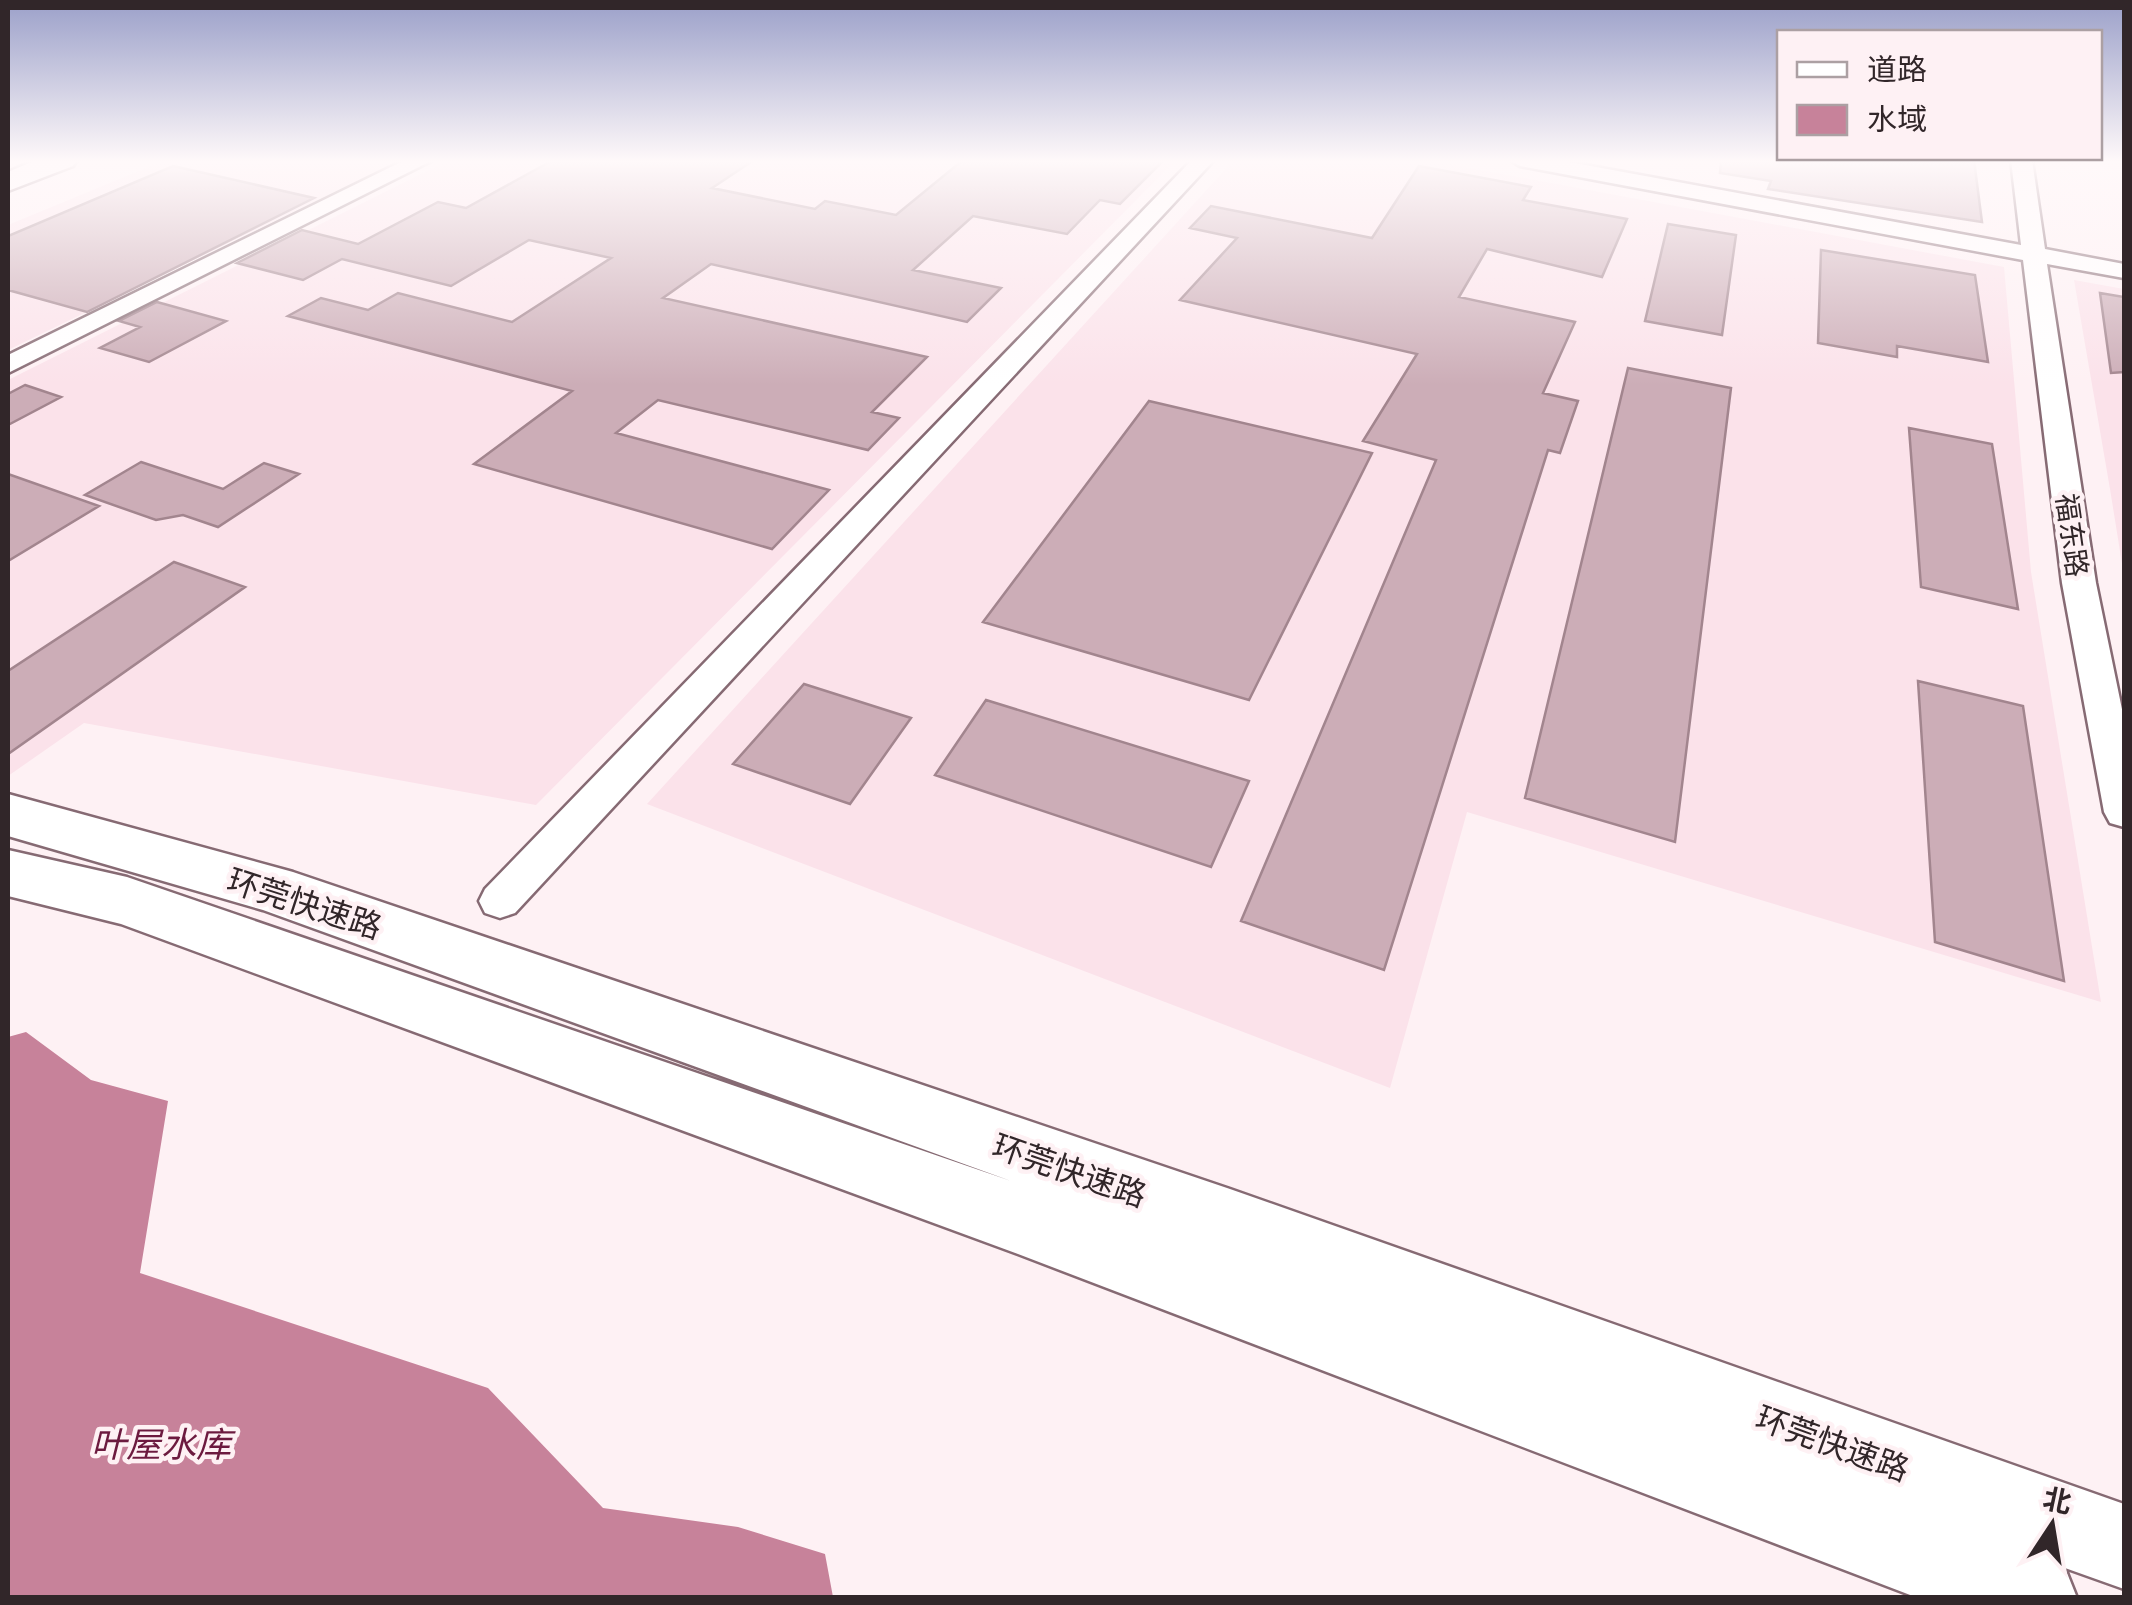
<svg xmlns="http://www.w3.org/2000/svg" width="2132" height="1605" viewBox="0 0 2132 1605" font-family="Commissioner,'Noto Sans SC',sans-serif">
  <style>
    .built { fill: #fbe2ea }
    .water { fill: #c7829a }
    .building { fill: #ccadb7; stroke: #a2858e; stroke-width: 2.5 }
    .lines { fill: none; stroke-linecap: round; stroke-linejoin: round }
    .minor-casing { stroke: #866a73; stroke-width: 5 }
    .highway-casing { stroke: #866a73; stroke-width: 5 }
    .minor { fill: #fff; fill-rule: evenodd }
    .highway { fill: #fff; fill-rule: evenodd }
    .labels { text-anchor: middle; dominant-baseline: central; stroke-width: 9; stroke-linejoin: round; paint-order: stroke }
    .street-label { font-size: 28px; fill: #312629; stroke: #fef1f4 }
    .near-street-label { font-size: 32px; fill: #312629; stroke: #fef1f4 }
    .near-water-label { font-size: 35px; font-style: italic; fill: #6c1a3f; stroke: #fef1f4 }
  </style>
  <rect width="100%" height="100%" fill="#fef1f4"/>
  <path class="built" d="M163 161H398L8 350V225Z
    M447 161H1175L536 805 84 723 8 776V380Z
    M1233 161H1432L2004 267 2031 572 2101 1002 1467 812 1390 1088 647 804Z
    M2074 280 2124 289V576L2110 489Z"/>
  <path class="water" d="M26 1032 91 1080 168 1101 140 1273 488 1388 603 1508 738 1527 825 1554 833 1597H8V1037Z"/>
  <path class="building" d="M553 160H754L712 188 815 209 825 201 896 215 963 160H1164L1120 204 1100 200 1067 234 973 216 913 270 1001 288 967 322 711 264 663 298 927 357 872 412 899 418 868 450 658 400 616 433 829 490 772 549 474 464 572 391 288 316 321 298 368 310 398 293 512 322 611 258 529 240 451 286 342 259 303 280 237 263 302 230 358 244 438 202 466 208Z
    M1721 160H1974L1982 222 1768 189 1771 181 1720 173Z
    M173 166 314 198 87 312 8 290V236Z
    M1419 166 1531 187 1523 200 1627 219 1602 277 1487 249 1459 297 1575 322 1543 393 1578 401 1560 453 1548 450 1384 970 1241 921 1436 460 1363 441 1417 354 1180 300 1237 238 1190 228 1211 206 1372 238Z
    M1668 224 1736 235 1722 335 1645 321Z
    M1821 250 1975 275 1988 362 1897 346V357L1818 343Z
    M2100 293 2124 297V372L2111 373Z
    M157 302 226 321 149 362 100 348 140 327 119 321Z
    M1628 368 1731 388 1675 842 1525 798Z
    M25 385 61 397 8 425V394Z
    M1149 401 1372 453 1249 700 983 622Z
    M1909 428 1992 444 2018 609 1921 587Z
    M141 462 223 489 264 463 299 474 218 527 183 515 156 520 85 495Z
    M8 474 99 506 8 561Z
    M174 562 245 587 8 754V671Z
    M1918 681 2023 706 2064 981 1935 942Z
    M804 684 911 718 850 804 733 764Z
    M986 700 1249 781 1211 867 935 775Z"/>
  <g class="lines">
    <defs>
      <path id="minor" d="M405 160H433L8 373V355Z
        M1192 160H1214L515 913 500 918 485 913 479 901 485 889Z
        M1510 160H1558L2021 245 2011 160H2032L2045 249 2124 264V278L2047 264 2096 583 2124 719V827L2110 823 2104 812 2062 583 2023 260 1520 166Z"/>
      <path id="highway" d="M36 160H77L73 166 8 191V172Z
        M8 794 293 872 1230 1189 2124 1504V1589L2065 1568 2077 1598H1918L1018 1254 121 924 8 896V850L127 877 1011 1181 263 910 8 836Z"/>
    </defs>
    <use href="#minor" class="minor-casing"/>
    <use href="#highway" class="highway-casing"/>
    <use href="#minor" class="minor"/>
    <use href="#highway" class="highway"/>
  </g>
  <linearGradient id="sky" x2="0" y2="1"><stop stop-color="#9ba0c9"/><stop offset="0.42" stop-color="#fff9fa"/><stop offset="1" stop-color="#fff9fa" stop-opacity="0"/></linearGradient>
  <rect width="2132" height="385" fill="url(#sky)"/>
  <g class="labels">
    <g class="street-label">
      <text transform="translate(2073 535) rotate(82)">福东路</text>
    </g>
    <g class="near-street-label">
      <text transform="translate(305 902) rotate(18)">环莞快速路</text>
      <text transform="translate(1070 1169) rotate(19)">环莞快速路</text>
      <text transform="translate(1833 1442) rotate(20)">环莞快速路</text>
    </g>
    <g class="near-water-label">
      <text x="161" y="1442">叶屋水库</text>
    </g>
  </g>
  <rect width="2132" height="1605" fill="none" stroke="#312629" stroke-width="20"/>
  <rect x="1777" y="30" width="325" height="130" fill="#fef1f4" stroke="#aca0a3" stroke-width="2.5"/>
  <rect x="1797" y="62" width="50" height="15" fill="#ffffff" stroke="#aca0a3" stroke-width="2.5"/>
  <text x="1867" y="80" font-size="30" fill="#312629">道路</text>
  <rect x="1797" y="105" width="50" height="30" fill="#c7829a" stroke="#aca0a3" stroke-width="2.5"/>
  <text x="1867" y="130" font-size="30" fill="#312629">水域</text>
  <g transform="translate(2052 1525) rotate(12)" stroke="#fef1f4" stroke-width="8" paint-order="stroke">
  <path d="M0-8L18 38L0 25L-18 38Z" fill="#312629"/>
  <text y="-15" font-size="28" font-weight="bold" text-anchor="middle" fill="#312629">北</text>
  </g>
</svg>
